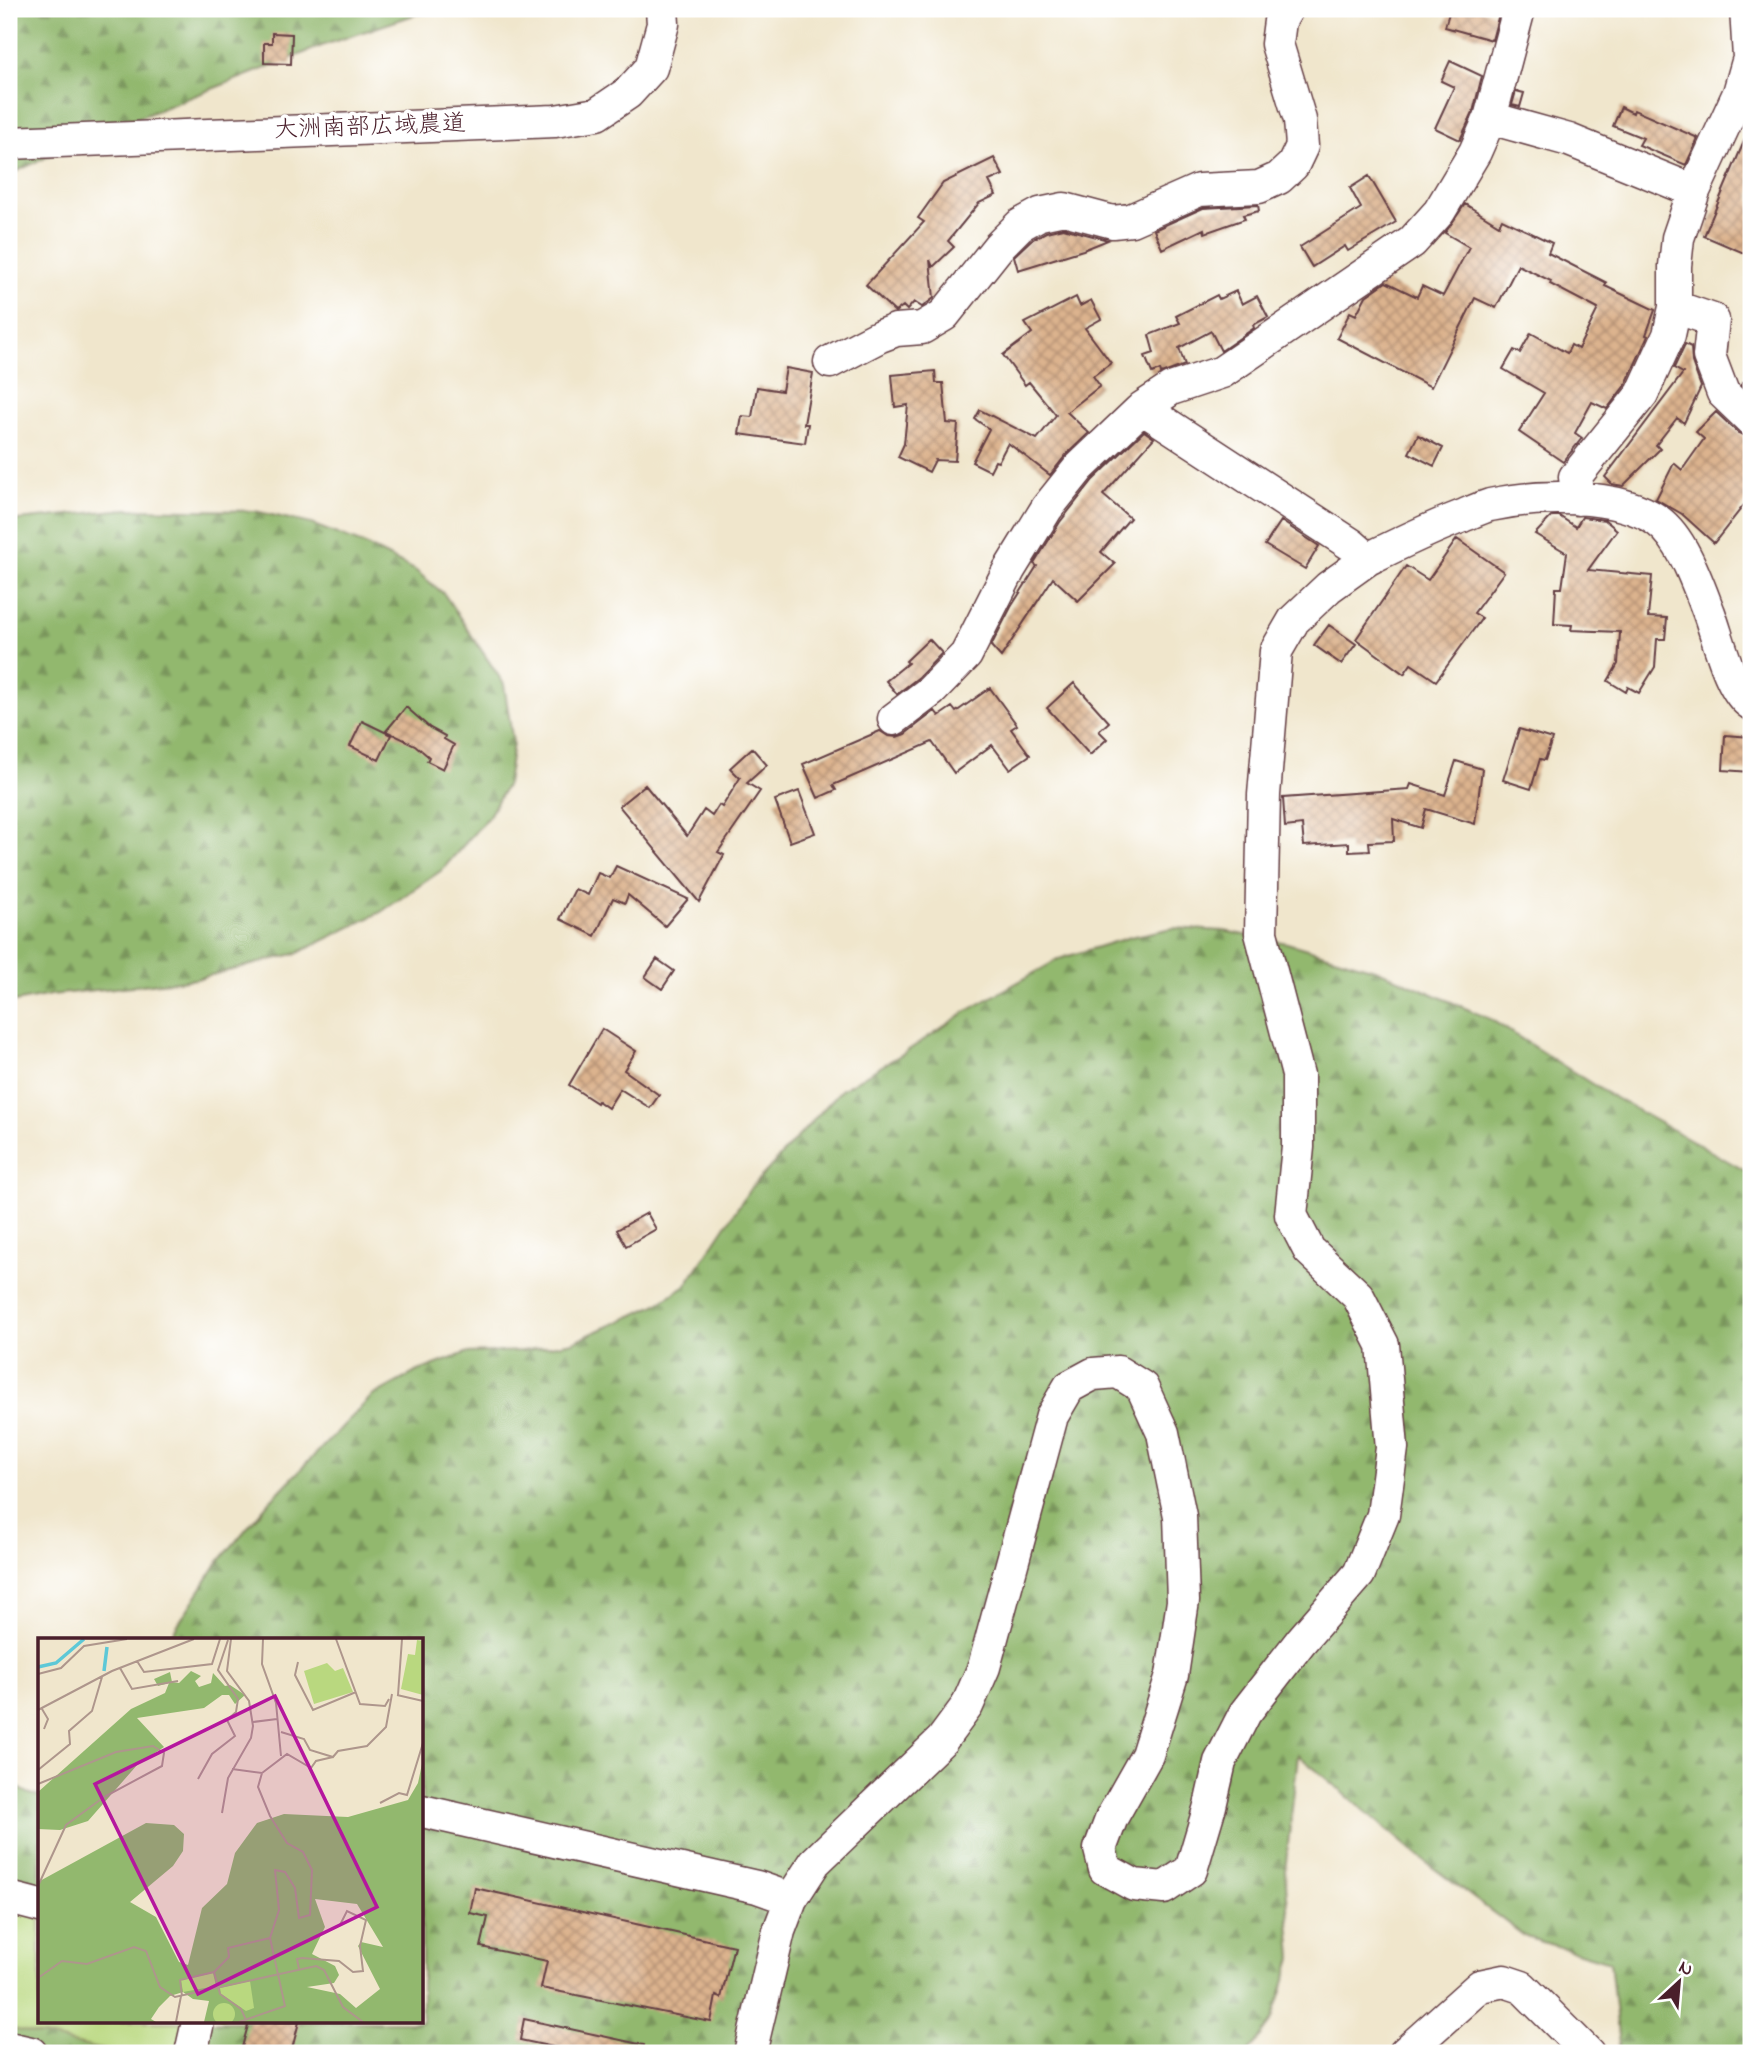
<svg xmlns="http://www.w3.org/2000/svg" width="1760" height="2062" viewBox="0 0 1760 2062" font-family="'Indie Flower','Klee One',sans-serif">
  <style>
    .forest { fill: url(#forest-firs); stroke: #6e6c4c; stroke-width: 2 }
    .pitch { fill: #b9d87f; stroke: #827c55; stroke-width: 2 }
    .building { fill: url(#building-cross-hatch) }
    .lines { fill: none; stroke-linecap: round; stroke-linejoin: round }
    .minor-casing { stroke: #633d43; stroke-width: 35 }
    .minor { stroke: #fff; stroke-width: 32 }
    .labels { text-anchor: middle; dominant-baseline: central; stroke-width: 7; stroke-linejoin: round; paint-order: stroke }
    .street-label { font-size: 24px; fill: #4a1f2b; stroke: #fff }
    .inset-river { fill: none; stroke: #5dc8d7; stroke-width: 3.5 }
    .inset-road { fill: none; stroke: #ae968c; stroke-width: 2 }
    .view { fill: #b5179e; fill-opacity: 0.15; stroke: #b5179e; stroke-width: 3.5 }
    .inset-edge { fill: none; stroke: #4a1f2b; stroke-width: 3.5 }
  </style>
  <defs>
    <pattern id="forest-firs" width="22" height="20" patternUnits="userSpaceOnUse" patternTransform="scale(1.75)"><rect width="22" height="20" fill="#92b86e"/><path d="M5 1l3.5 6h-7zM16 11l3.5 6h-7z" fill="#79955b"/></pattern>
    <pattern id="building-cross-hatch" width="8" height="8" patternUnits="userSpaceOnUse" patternTransform="scale(1.75)"><rect width="8" height="8" fill="#dcb38e"/><path d="M0 0l8 8M0 8l8-8" fill="none" stroke="#b49174"/></pattern>
  </defs>
  <rect width="100%" height="100%" fill="#fff"/>
  <filter id="ink" filterUnits="userSpaceOnUse"><feTurbulence type="fractalNoise" baseFrequency=".0143" numOctaves="2"/><feDisplacementMap in="SourceGraphic" scale="14" xChannelSelector="R" yChannelSelector="G"/><feConvolveMatrix kernelMatrix="1 2 1 2 8 2 1 2 1" color-interpolation-filters="sRGB"/></filter>
  <filter id="wash" filterUnits="userSpaceOnUse"><feTurbulence type="fractalNoise" baseFrequency=".00686" numOctaves="4" result="noise"/><feDisplacementMap in="SourceGraphic" scale="28" xChannelSelector="R" yChannelSelector="G"/><feGaussianBlur stdDeviation="1.57" result="paint"/><feColorMatrix in="noise" values="0 0 0 0 0 0 0 0 0 0 0 0 0 0 0 0 0 1.4 0 .05"/><feComposite in="paint" operator="in"/></filter>
  <g filter="url(#wash)">
    <rect width="100%" height="100%" fill="#f0e6cc"/>
    <path class="forest" d="M9 9H454L417 14 327 44 89 137 9 175Z
      M127 509 255 511 311 524 363 544 415 570 444 594 504 684 513 743 507 784 489 816 442 870 381 912 298 953 196 979 51 995 9 1003V521Z
      M1173 928 1224 931 1287 943 1378 970 1490 1019 1603 1091 1751 1174V2053H1620L1610 1962 1526 1937 1428 1864 1298 1755 1285 1871 1292 1958 1273 2019 1248 2053H9V1778C15 1787 30 1796 40 1796V2022H422V1640H168L216 1565 268 1503 372 1396 416 1372 466 1353 522 1351 573 1342 654 1306 686 1285 750 1189 841 1090 904 1053 967 1011 1059 959 1130 937Z"/>
    <path class="pitch" d="M9 1908 40 1915V2022H190L182 2053H116L9 2028Z"/>
    <g id="blocks">
      <path class="building" d="M1450 9H1478L1499 14 1492 40 1445 27Z
        M272 33 292 34 291 64 264 63V43H272Z
        M1450 61 1482 76 1473 112 1460 140 1435 128 1454 87 1441 81Z
        M1516 91 1524 93 1520 107 1512 105Z
        M1621 107 1633 113 1634 110 1698 138 1686 165 1639 145 1643 138 1613 126Z
        M1751 125V256L1704 236Z
        M994 158 1003 175 989 181 996 195 979 203 948 241 954 247 933 267 930 260 934 298 922 307 914 302 907 310 903 306 895 312 866 285 924 222 918 218 943 183Z
        M1369 176 1396 222 1348 251 1345 246 1312 267 1300 247 1361 208 1350 188Z
        M1465 204 1499 225 1502 219 1552 243 1548 253 1607 283 1605 286 1655 310 1646 335 1648 336 1626 384 1607 409 1592 402 1575 433 1582 438 1563 462 1519 432 1544 393 1503 369 1514 350 1520 353 1531 333 1567 353 1571 345 1578 349 1598 309 1550 284 1551 281 1518 265 1496 308 1475 298 1431 387 1337 338 1350 312 1356 315 1366 296 1386 282 1417 297 1422 286 1443 296 1469 247 1445 233Z
        M1258 205 1259 211 1243 215 1245 219 1205 233 1204 229 1162 249 1154 230 1203 208Z
        M1063 228 1108 240 1083 250 1018 270 1014 256 1031 240 1046 232Z
        M1236 291 1242 304 1257 296 1268 317 1253 325 1254 328 1221 351 1211 331 1179 348 1185 365 1161 374 1160 370 1152 373 1145 356 1154 353 1149 335 1180 323 1176 316 1217 295 1219 299Z
        M1076 297 1080 306 1091 300 1101 319 1085 328 1111 363 1093 376 1100 386 1067 412 1089 433 1066 455 1050 475 1008 443 998 462 995 461 990 471 972 462 989 429 975 419 980 410 1037 439 1056 415 1029 382 1025 385 1003 355 1032 333 1025 323Z
        M1685 344 1691 347 1692 362 1701 387 1684 423 1677 418 1656 445 1660 449 1623 486 1612 484 1605 477 1683 373 1674 368Z
        M786 368 813 373 804 424H808L805 443 739 434 742 416 752 417 757 387 782 391Z
        M935 371 936 383H943L947 423 958 424 955 461 935 460 929 472 898 457 904 444 908 405 895 407 892 375Z
        M1751 375V395L1741 385Z
        M1716 412 1738 433 1751 438V496L1714 543 1682 514 1656 499 1674 463 1682 470 1704 439 1696 432Z
        M1144 431 1154 438 1103 495 1130 518 1101 552 1115 564 1078 601 1053 578 1001 657 991 646 1011 607 1037 566 1034 564 1060 522 1093 480Z
        M1418 435 1443 448 1434 466 1409 453Z
        M1552 516H1559L1576 527 1582 517 1605 520 1617 530 1588 570 1652 576 1648 617 1667 618 1665 639H1657L1655 667 1639 693 1628 687 1626 692 1608 681 1618 664 1620 632 1571 630 1572 625 1554 624 1556 588H1562L1567 553 1535 534Z
        M1281 521 1319 546 1305 569 1265 545Z
        M1457 539 1504 572 1474 613 1482 618 1436 681 1411 664 1404 674 1356 639 1406 566 1428 580Z
        M1329 625 1356 644 1341 664 1314 645Z
        M929 639 942 653 919 677 897 694 886 681 908 663 906 661Z
        M1074 683 1109 722 1099 731 1107 739 1090 755 1047 708Z
        M990 688 1017 725 1011 729 1030 755 1010 769 992 745 954 773 932 742 833 785 836 790 818 798 803 764 880 731 888 736 897 737 905 734 935 711 939 716 952 707 956 712Z
        M406 707 430 728 445 736 444 739 454 745 443 769 427 761 429 757 415 745 386 731Z
        M362 721 391 735 379 760 350 746Z
        M1519 729 1552 739 1545 760 1540 759 1531 789 1503 780Z
        M1725 735 1751 737V772L1723 770Z
        M752 748 767 765 747 783 760 791 718 852 724 855 699 902 619 806 645 785 687 836 704 810 712 816 719 805 722 807 740 778 730 768Z
        M1456 761 1482 769 1475 824 1426 809 1421 828 1393 819 1394 841 1369 842 1370 851 1349 852V843L1304 846 1302 825 1285 827 1283 798 1409 789 1411 784 1445 795Z
        M799 791 815 833 790 842 775 800Z
        M616 866 688 899 665 926 628 895 625 903 613 898 595 936 560 919 575 889 588 895 598 873 610 878Z
        M657 959 674 971 662 989 645 977Z
        M602 1029 636 1051 624 1070 659 1095 650 1108 620 1089 608 1108 598 1101 597 1103 569 1085Z
        M647 1213 656 1229 626 1246 617 1230Z
        M475 1888 734 1946 721 1998 716 1996 711 2022 541 1988 547 1961 481 1947 488 1917 470 1913Z
        M524 2019 644 2045 643 2053H582L520 2040Z
        M249 2022H299L291 2053H268L242 2047Z"/>
    </g>
  </g>
  <g filter="url(#ink)">
    <use href="#blocks" fill-opacity="0" stroke="#633d43" stroke-width="2"/>
    <g class="lines">
      <defs>
        <path id="minor" d="M1490 118 1569 140 1694 191
          M9 143 555 121 597 114 628 93 651 68 663 24 662 9
          M1675 307 1713 320 1709 356 1723 393 1751 420
          M830 362 880 336 896 330 922 328 944 315 999 246 1020 225 1040 214 1064 209 1113 222 1131 220 1199 190 1259 187 1279 178 1293 165 1302 146 1300 120 1277 44 1280 21 1287 9
          M1142 408 1352 545 1368 559C1398 544 1429 529 1460 517 1470 513 1480 508 1490 505 1536 495 1618 492 1658 521 1683 539 1698 585 1709 613 1718 637 1730 691 1751 704
          M1578 499 1575 477 1642 394 1669 335 1675 307V266L1678 238 1694 191 1739 93 1749 58 1746 9
          M894 719 931 691 966 655 1009 570 1047 508 1079 468 1142 408 1171 389 1222 372 1412 242 1439 212 1475 152 1490 118 1519 9
          M422 1811 757 1887 791 1899
          M9 1898 40 1906
          M9 2048 31 2053
          M191 2053 198 2022
          M750 2053 779 1931 791 1899 815 1862 942 1740 967 1706 984 1667 1052 1416 1069 1387 1093 1374 1118 1372 1142 1387 1163 1433 1180 1516 1183 1601 1172 1675 1147 1755 1112 1817 1100 1849 1105 1869 1134 1885 1164 1888 1191 1870 1210 1806 1220 1762 1245 1713 1301 1641 1359 1574 1383 1515 1392 1448 1383 1345 1358 1296 1309 1250 1291 1215 1298 1147V1075L1261 933 1264 795 1276 651 1294 620 1329 587 1368 559
          M1405 2053 1480 1986 1504 1981 1522 1987 1588 2053"/>
      </defs>
      <use href="#minor" class="minor-casing"/>
      <use href="#minor" class="minor"/>
    </g>
  </g>
  <g class="labels">
    <g class="street-label">
      <text transform="translate(370 128) rotate(-2)">大洲南部広域農道</text>
    </g>
  </g>
  <g transform="translate(38 1638)">
    <rect width="385" height="385" fill="#f0e6cc"/>
    <path d="M153 33 163 38 157 43 161 49 173 45 175 35 187 48 192 47 207 57 197 66 191 57H184L166 70 99 80 126 109 100 126 50 183 22 192 0 191V154L93 71 127 55 131 45 120 48 116 41 132 34 134 44 141 45ZM385 121V384H166L171 363 155 361 145 354 132 358 121 369 113 381 118 384H0V244L108 185 136 187 146 196 145 213 135 228 92 264 118 279 141 324 150 327 164 270 189 246 197 215 219 185 246 176 310 179 370 162 380 145ZM277 261 319 266 345 309 323 304 320 308 342 351 318 370 302 356 269 349 296 345 301 337 297 328 274 316 287 289Z" fill="#92b86e" fill-rule="evenodd"/>
    <path d="M212 343 216 370 208 373 183 356 182 350Z" fill="#b9d87f"/>
    <path d="M175 376a11 11 0 1 1 22 0a11 11 0 1 1-22 0Z" fill="#b9d87f"/>
    <path d="M379 2 385 3V57L363 51 370 16 377 17ZM289 25 297 33 305 30 315 54 276 66 266 33ZM175 335 178 348 145 354 143 342Z" fill="#b9d87f"/>
    <path class="inset-river" d="M0 29 18 25 46 1M66 33 69 9"/>
    <path class="inset-road" d="M225 1 224 26 238 65 243 118M298 1 322 66 347 68 351 61M99 23 106 34 174 26 182 1M260 24 257 37 275 72 318 54M82 30 94 51 140 43M0 36 23 30 46 8 89 1M359 57 385 63M360 57 364 1M4 71 10 81 6 91M0 72 74 33 156 1M215 84 239 81M243 94 266 101 272 112 295 119 300 113 329 108 348 89 354 56M194 131 224 135 249 116 273 130 278 123 295 119M0 132 32 106 31 93 54 73 64 39M160 141 174 116 197 98 189 82 198 74 200 61 180 32 190 2M0 146 78 114 115 108 126 115 124 128 66 159 28 187 0 248M342 165 361 155 369 157 385 105M184 175 190 140 213 100 215 88 211 63 189 33 193 1M261 331 259 321 264 320 301 323 315 334 325 333 322 308 328 282 309 273 302 287M176 334 182 356 203 371 208 382M0 340 24 323 49 326 96 309 108 313 122 349 137 359 278 328 286 332 305 369 325 384M144 358 142 342 176 334 191 319 190 310 232 300M138 384 143 358M201 384 247 368 232 300 241 272 237 232 247 234 257 250 261 280 272 277 274 232 265 214 249 205 232 178 220 149 224 135"/>
    <path class="view" d="M237 58 339 269 160 356 57 146Z"/>
    <rect width="385" height="385" class="inset-edge"/>
  </g>
  <rect width="1760" height="2062" fill="none" stroke="#fff" stroke-width="35"/>
  <g transform="translate(1679 1982) rotate(26)" stroke="#ffffff" stroke-width="5" paint-order="stroke">
  <path d="M0-5L12 26L0 18L-12 26Z" fill="#4a1f2b"/>
  <text y="-10" font-size="19" font-weight="bold" text-anchor="middle" fill="#4a1f2b">N</text>
  </g>
</svg>
